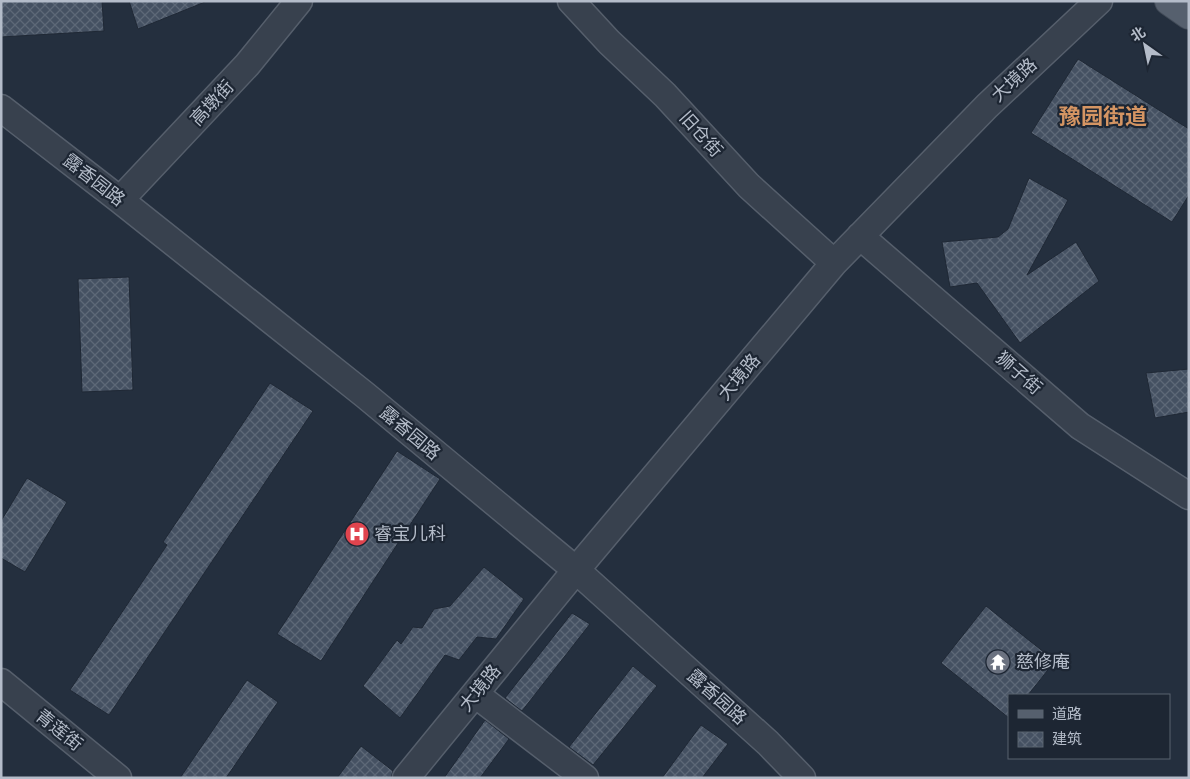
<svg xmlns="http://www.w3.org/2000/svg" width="1190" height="779" viewBox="0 0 1190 779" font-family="Helvetica,'Noto Sans SC',sans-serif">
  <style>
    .building { fill: url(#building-cross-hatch); stroke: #1f2835 }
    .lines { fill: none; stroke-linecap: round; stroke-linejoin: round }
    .minor-casing { stroke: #565f6c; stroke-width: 29 }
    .major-casing { stroke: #414a57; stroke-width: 30 }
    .minor { stroke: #38414e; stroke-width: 26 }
    .major { stroke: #56606e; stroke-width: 28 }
    .labels { text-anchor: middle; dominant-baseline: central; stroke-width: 4.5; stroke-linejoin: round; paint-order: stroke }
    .street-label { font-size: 18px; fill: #b4bcc9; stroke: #1d2633 }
    .poi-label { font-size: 18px; fill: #b4bcc9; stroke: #1d2633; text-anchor: start }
    .district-label { font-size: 22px; font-weight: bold; fill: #d59563; stroke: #1d2633 }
  </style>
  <defs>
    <pattern id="building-cross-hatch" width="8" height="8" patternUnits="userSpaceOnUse" patternTransform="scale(1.25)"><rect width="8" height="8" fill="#455162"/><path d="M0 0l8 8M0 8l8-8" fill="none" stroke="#5d6877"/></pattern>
  </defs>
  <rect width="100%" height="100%" fill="#242f3e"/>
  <path class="building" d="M1 1H102L104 31 1 37Z
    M129 1H205V2L138 29Z
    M1078 59 1189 129V195L1172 222 1031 133Z
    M1029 178 1068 200 1027 275 1076 242 1099 281 1020 343 977 283 950 287 942 242 998 237 1008 229Z
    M129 277 133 390 82 392 78 279Z
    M1189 369V412L1155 418 1146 373Z
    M270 383 313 411 109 715 70 690 167 545 163 542Z
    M397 451 440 479 321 661 277 634Z
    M27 478 67 502 25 572 1 558V521Z
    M484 567 524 599 496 639 477 637 459 660 445 655 400 718 363 686 397 640 401 644 413 627 422 628 434 609 450 606Z
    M986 606 1055 661 1028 695H1009V718L941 663Z
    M572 613 590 624 522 711 505 698Z
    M633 666 657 686 593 765 569 747Z
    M247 680 278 702 226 778H180Z
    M485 720 509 739 480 778H444Z
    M701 725 728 744 702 778H662Z
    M361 746 393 771 391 778H337Z"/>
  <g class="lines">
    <defs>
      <path id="minor" d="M571 1 609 42 665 95 749 186 834 263
        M1 108 120 200 365 395 576 570 768 743 802 778
        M120 200 247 65 299 1
        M860 236 1080 426 1189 496
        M1 682 118 778
        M475 694 585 778
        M406 778 576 570 834 263 987 106 1099 1"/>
      <path id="major" d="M1169 1 1189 15"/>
    </defs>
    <use href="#minor" class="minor-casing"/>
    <use href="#major" class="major-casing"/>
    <use href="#minor" class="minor"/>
    <use href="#major" class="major"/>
  </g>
  <defs>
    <symbol id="hospital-disc" viewBox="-11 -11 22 22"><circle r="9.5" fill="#e0444e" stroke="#1d2633"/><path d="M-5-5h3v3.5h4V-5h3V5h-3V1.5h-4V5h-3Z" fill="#fff"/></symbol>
    <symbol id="temple-disc" viewBox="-11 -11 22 22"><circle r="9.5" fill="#6b7280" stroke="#1d2633"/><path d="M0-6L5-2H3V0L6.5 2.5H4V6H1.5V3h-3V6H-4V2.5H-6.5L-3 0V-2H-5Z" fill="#fff"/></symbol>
  </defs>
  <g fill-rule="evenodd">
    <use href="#hospital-disc" x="343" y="520" width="28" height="28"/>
    <use href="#temple-disc" x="984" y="648" width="28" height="28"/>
  </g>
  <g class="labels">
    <g class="street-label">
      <text transform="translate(1014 80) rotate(-43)">大境路</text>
      <text transform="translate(212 103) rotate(-47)">高墩街</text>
      <text transform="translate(701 134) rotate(48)">旧仓街</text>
      <text transform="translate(94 180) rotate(38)">露香园路</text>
      <text transform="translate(1019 373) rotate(41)">狮子街</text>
      <text transform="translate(739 377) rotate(-50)">大境路</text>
      <text transform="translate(410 433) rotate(40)">露香园路</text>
      <text transform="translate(480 688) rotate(-51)">大境路</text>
      <text transform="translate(717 697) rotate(42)">露香园路</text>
      <text transform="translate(59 730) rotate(39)">青莲街</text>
    </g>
    <g class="poi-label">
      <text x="374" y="534">睿宝儿科</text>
      <text x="1016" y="662">慈修庵</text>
    </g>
    <g class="district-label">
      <text x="1103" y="116">豫园街道</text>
    </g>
  </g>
  <rect width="1190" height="779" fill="none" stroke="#b4bcc9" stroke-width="5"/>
  <rect x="1008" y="694" width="162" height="65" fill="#1d2633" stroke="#59626f"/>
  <rect x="1018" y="710" width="25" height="8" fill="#56606e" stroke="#59626f"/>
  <text x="1052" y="719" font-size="15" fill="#b4bcc9">道路</text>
  <rect x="1018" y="732" width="25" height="15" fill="url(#building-cross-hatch)" stroke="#59626f"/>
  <text x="1052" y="744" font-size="15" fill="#b4bcc9">建筑</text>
  <g transform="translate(1145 45) rotate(327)" stroke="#1d2633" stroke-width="4" paint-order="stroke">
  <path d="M0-4L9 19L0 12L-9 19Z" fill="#b4bcc9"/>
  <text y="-8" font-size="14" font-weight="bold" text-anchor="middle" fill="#b4bcc9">北</text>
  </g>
</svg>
